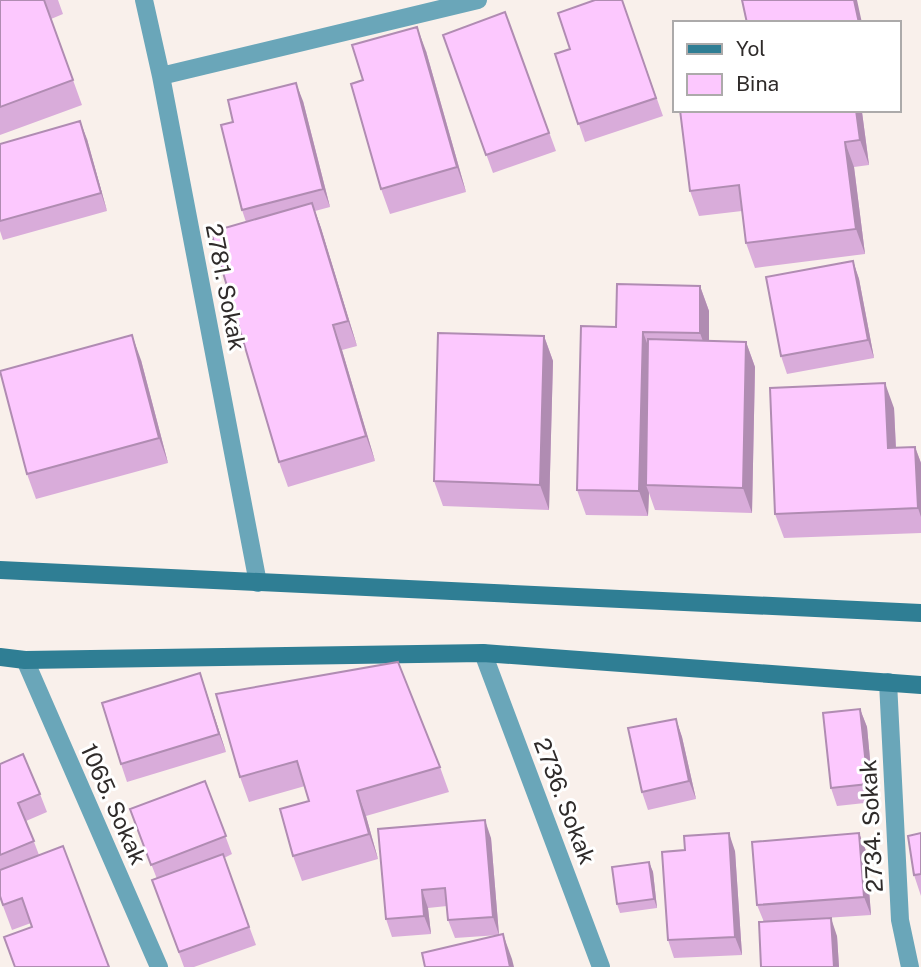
<svg xmlns="http://www.w3.org/2000/svg" width="921" height="967" viewBox="0 0 921 967" font-family="'Public Sans',sans-serif">
  <style>
    .lines { fill: none; stroke-linecap: round; stroke-linejoin: round }
    .street { stroke: #6aa6b9; stroke-width: 18 }
    .secondary { stroke: #2f7e94; stroke-width: 18 }
    .wall { fill: #d9acda }
    .shaded-wall { fill: #b08cb2 }
    .building { fill: #fcc8fe; stroke: #b08cb2; stroke-width: 2 }
    .labels { text-anchor: middle; dominant-baseline: central; stroke-width: 6; stroke-linejoin: round; paint-order: stroke }
    .street-label { font-size: 23px; fill: #2f2b2a; stroke: #fff }
  </style>
  <rect width="100%" height="100%" fill="#f9f0eb"/>
  <g class="lines">
    <path class="street" d="M144 0 161 76 258 583
      M161 76 478 0
      M483 653 601 967
      M25 660 159 967
      M888 682 900 920 910 967"/>
    <path class="secondary" d="M0 570 921 613
      M0 657 25 660 483 653 921 685"/>
  </g>
  <path class="wall" d="M0 0H58L63 14 51 19 82 105 0 135Z
    M622 0 663 116 585 142 555 54 570 49Z
    M505 12 556 151 493 173 443 35Z
    M426 51 466 192 390 214 381 189 363 80Z
    M303 101 330 207 315 211 321 228 357 346 342 350 375 461 288 487 279 462 246 222 242 210Z
    M862 112 869 165 854 167 865 254 755 268 746 243 742 211 699 216 690 191Z
    M87 139 107 211 3 240 0 231V144Z
    M853 261 859 279 874 358 787 374 781 356Z
    M700 286 709 311V341L746 342 755 367 752 513 655 510 649 493 648 516 586 515 577 490 616 327Z
    M544 336 553 361 549 510 443 506 434 481Z
    M141 360 168 463 36 499 27 474Z
    M894 408 896 447H915L921 463V533L784 538 775 514Z
    M206 691 226 752 127 782 121 764Z
    M216 694 440 767 449 792 366 816 378 859 302 881 293 856 309 801 305 786 249 802 240 777Z
    M860 709 867 727 874 802 837 806 831 788Z
    M676 719 682 737 696 799 648 810 642 792Z
    M0 764 40 794 47 812 26 821 39 855 32 927 31 923 12 930 0 898Z
    M205 781 232 854 224 858 256 945 194 967H184L152 880 157 879 130 809Z
    M378 829 491 838 499 935 455 938 448 920 447 906 428 908 431 934 392 937 386 919Z
    M859 833 866 851 871 915 809 919 837 936 839 967H761L764 922 757 905Z
    M921 833V896L914 875Z
    M735 851 742 955 674 958 668 940Z
    M649 862 653 872 657 908 620 913 617 904Z"/>
  <path class="shaded-wall" d="M854 0H857L862 23H859Z
    M417 27 426 51 466 192 457 167Z
    M296 83 303 101 330 207 323 189Z
    M856 110H861L862 112 869 165 860 140Z
    M80 121 87 139 107 211 101 193Z
    M845 142 854 167 865 254 856 229Z
    M312 203 321 228 357 346 348 321Z
    M853 261 859 279 874 358 868 340Z
    M700 286 709 311V358L700 333Z
    M333 325 342 350 375 461 366 436Z
    M643 332 652 357 646 485 649 493 648 516 639 491Z
    M132 335 141 360 168 463 159 438Z
    M544 336 553 361 549 510 540 485Z
    M746 342 755 367 752 513 743 488Z
    M885 383 894 408 897 473 888 448Z
    M915 447 921 463V517L918 508Z
    M200 673 206 691 226 752 219 734Z
    M860 709 867 727 874 802 868 784Z
    M676 719 682 737 696 799 689 781Z
    M357 791 366 816 378 859 369 834Z
    M485 820 491 838 499 935 493 917Z
    M729 833 735 851 742 955 735 937Z
    M859 833 866 851 871 915 864 897Z
    M649 862 653 872 657 908 654 899Z
    M422 890 428 908 431 934 424 916Z
    M831 918 837 936 839 967H834Z
    M503 934 512 959 514 967H510Z"/>
  <path class="building" d="M0 0H44L73 80 0 107Z
    M595 0H622L656 98 578 124 555 54 570 49 558 13Z
    M742 0H854L859 23H747Z
    M505 12 549 133 486 155 443 35Z
    M417 27 457 167 381 189 351 84 363 80 352 45Z
    M296 83 323 189 242 210 221 125 233 122 228 100Z
    M680 110H856L860 140 845 142 856 229 746 243 739 185 690 191Z
    M80 121 101 193 0 221V144Z
    M312 203 348 321 333 325 366 436 279 462 211 232Z
    M853 261 868 340 781 356 766 277Z
    M617 284 700 286V333L643 332 639 491 577 490 581 326 616 327Z
    M438 333 544 336 540 485 434 481Z
    M132 335 159 438 27 474 0 371Z
    M648 339 746 342 743 488 646 485Z
    M885 383 888 448 915 447 918 508 775 514 770 388Z
    M398 662 440 767 357 791 369 834 293 856 280 809 309 801 297 761 240 777 216 694Z
    M200 673 219 734 121 764 102 703Z
    M860 709 868 784 831 788 823 713Z
    M676 719 689 781 642 792 628 728Z
    M23 754 40 794 18 803 34 841 0 855V764Z
    M205 781 226 836 151 865 130 809Z
    M485 820 493 917 448 920 445 888 422 890 424 916 386 919 378 829Z
    M729 833 735 937 668 940 662 852 685 850 684 836Z
    M859 833 864 897 757 905 752 842Z
    M921 833V874L914 875 908 836Z
    M63 846 109 967H15L4 937 32 927 22 898 3 905 0 896V870Z
    M223 854 249 927 179 952 152 880Z
    M649 862 654 899 617 904 612 867Z
    M831 918 834 967H761L759 922Z
    M503 934 510 967H425L422 953Z"/>
  <g class="labels">
    <g class="street-label">
      <text transform="translate(226 287) rotate(79)">2781. Sokak</text>
      <text transform="translate(565 801) rotate(69)">2736. Sokak</text>
      <text transform="translate(114 804) rotate(66)">1065. Sokak</text>
      <text transform="translate(871 826) rotate(-93)">2734. Sokak</text>
    </g>
  </g>
  <rect x="673" y="21" width="228" height="91" fill="#ffffff" stroke="#acaaaa" stroke-width="2"/>
  <rect x="687" y="44" width="35" height="10" fill="#2f7e94" stroke="#acaaaa" stroke-width="2"/>
  <text x="736" y="56" font-size="21" fill="#2f2b2a">Yol</text>
  <rect x="687" y="74" width="35" height="21" fill="#fcc8fe" stroke="#acaaaa" stroke-width="2"/>
  <text x="736" y="91" font-size="21" fill="#2f2b2a">Bina</text>
</svg>
